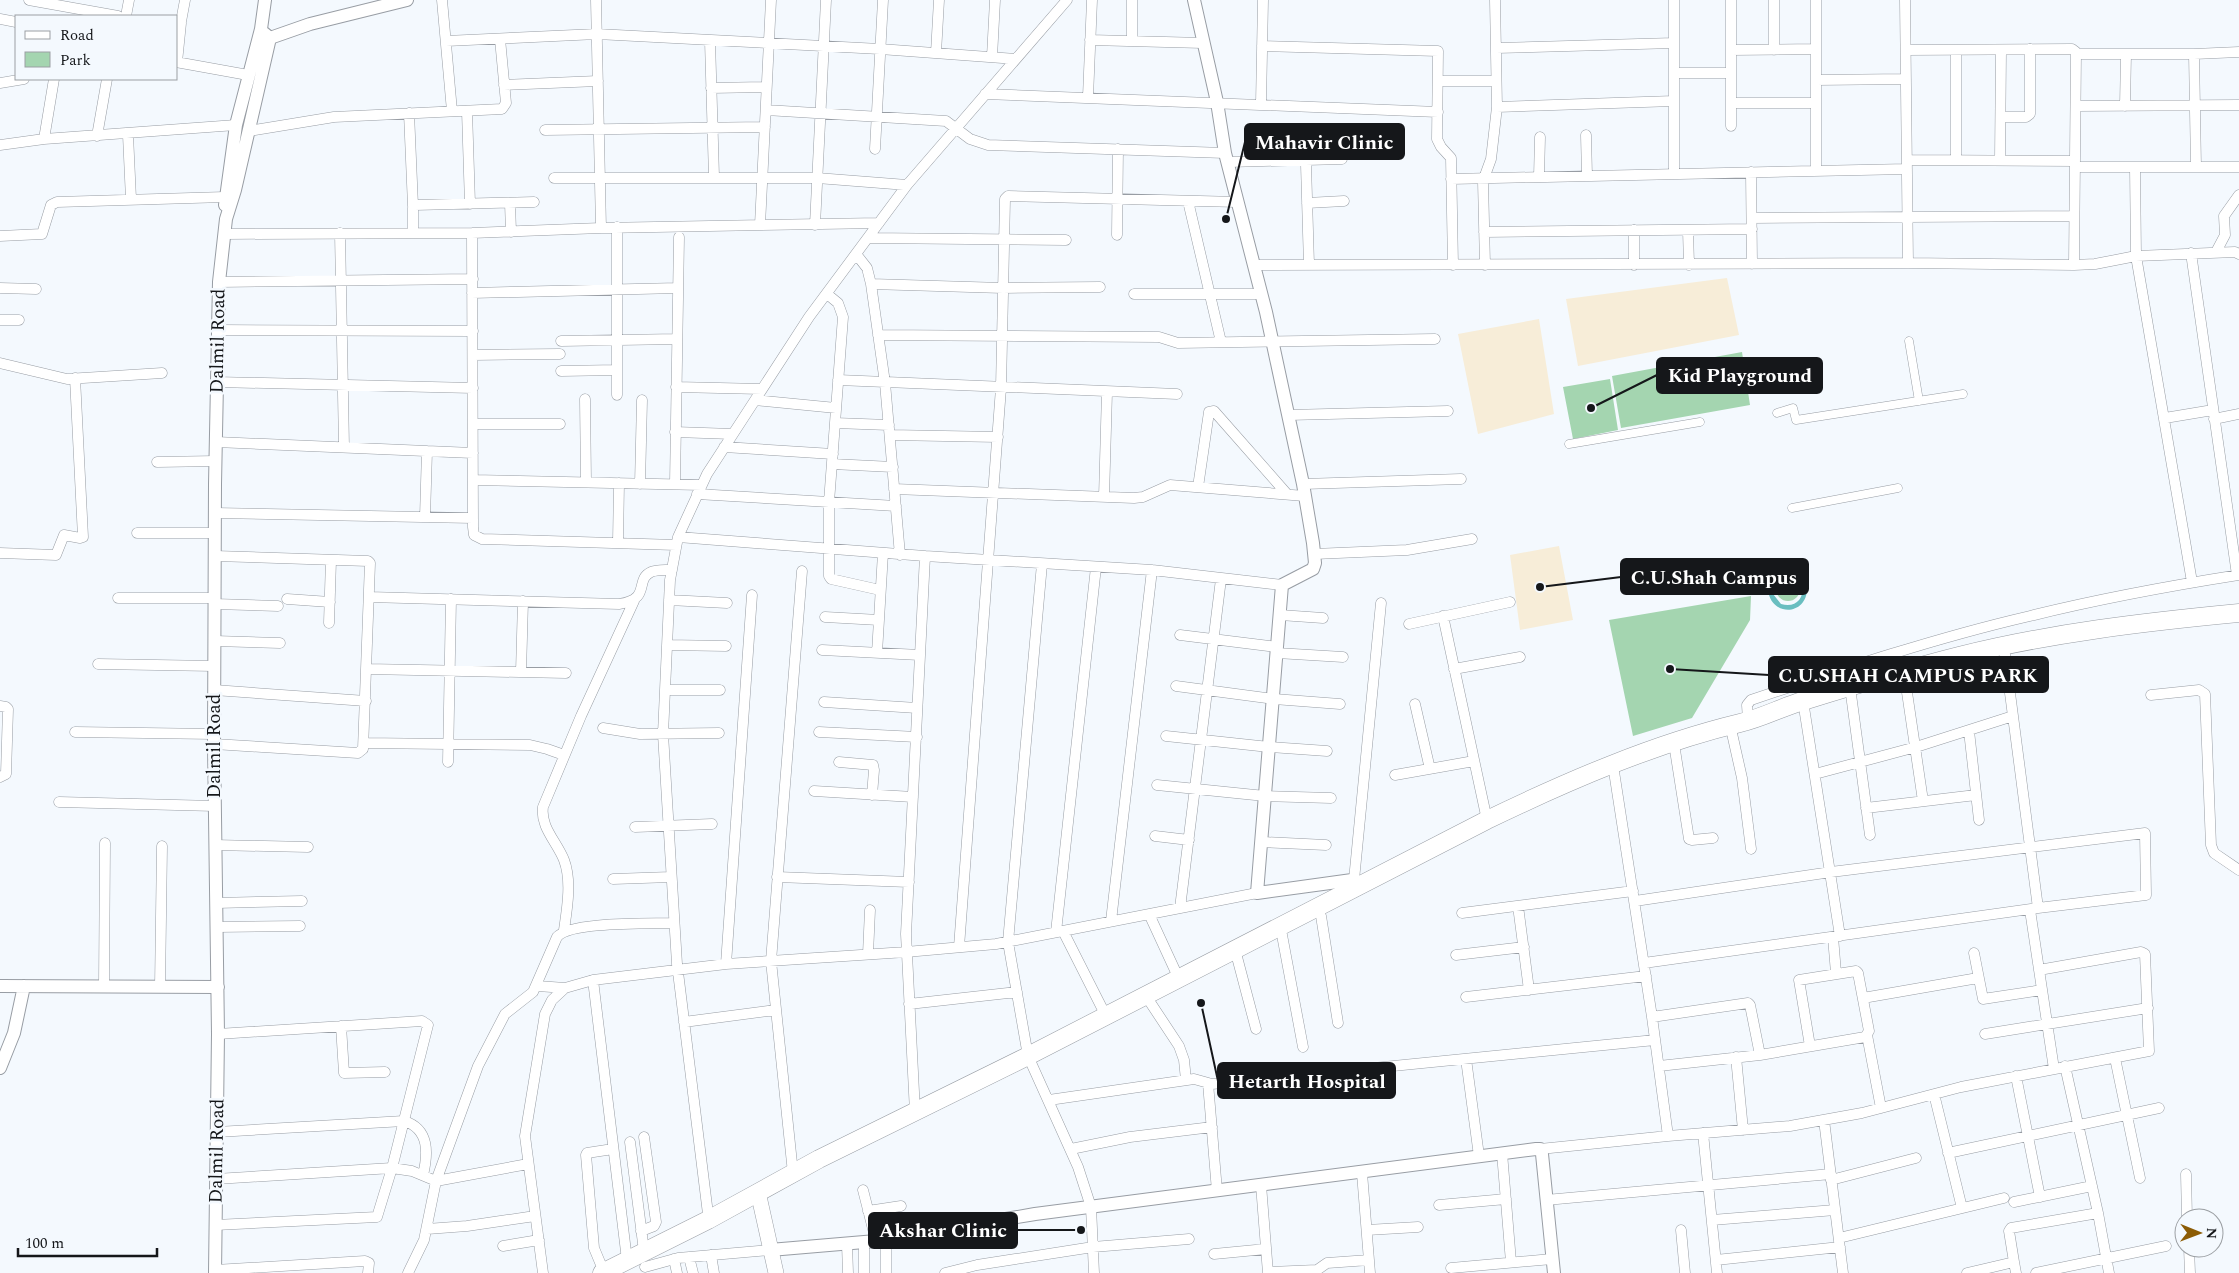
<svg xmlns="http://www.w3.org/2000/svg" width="2239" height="1273" viewBox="0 0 2239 1273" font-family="Spectral,serif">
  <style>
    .education { fill: #f7edd8 }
    .green { fill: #a4d5b0 }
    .water { fill: #69bec0 }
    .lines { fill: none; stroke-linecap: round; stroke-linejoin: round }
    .pedestrian-casing { stroke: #989da4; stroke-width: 9 }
    .minor-casing { stroke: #989da4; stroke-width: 11 }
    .tertiary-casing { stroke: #989da4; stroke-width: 14 }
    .secondary-casing { stroke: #989da4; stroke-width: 16 }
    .trunk-casing { stroke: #989da4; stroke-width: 19 }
    .pedestrian { stroke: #fff; stroke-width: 8 }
    .minor { stroke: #fff; stroke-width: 10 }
    .tertiary { stroke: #fff; stroke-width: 12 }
    .secondary { stroke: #fff; stroke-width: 15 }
    .trunk { stroke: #fff; stroke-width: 18 }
    .labels { text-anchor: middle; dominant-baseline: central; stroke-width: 5; stroke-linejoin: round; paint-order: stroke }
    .street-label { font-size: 19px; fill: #15171a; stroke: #f4f9fe }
    .leader { fill: none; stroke: #15171a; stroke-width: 2 }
    .callout-dot { fill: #15171a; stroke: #f4f9fe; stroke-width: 2 }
    .callout { fill: #15171a; stroke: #15171a; stroke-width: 2 }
    .callout-label { font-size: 20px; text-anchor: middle; font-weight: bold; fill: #fff }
  </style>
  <rect width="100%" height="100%" fill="#f4f9fe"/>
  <path class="education" d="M1727 278 1739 335 1578 366 1566 299Z
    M1539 319 1554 414 1478 434 1458 334Z
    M1559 546 1573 620 1520 630 1510 555Z"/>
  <path class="green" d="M1742 352 1750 405 1621 428 1612 376Z
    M1610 379 1618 430 1573 439 1563 387Z
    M1776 589a12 12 0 1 1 24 0a12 12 0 1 1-24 0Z
    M1751 596 1750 620 1692 718 1633 736 1609 620Z"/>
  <path class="water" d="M1784 569 1785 573 1777 577 1771 588 1773 594 1781 604C1796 608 1804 599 1803 584L1807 583C1811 621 1761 617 1769 580L1778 570Z"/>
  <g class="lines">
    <defs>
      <path id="pedestrian" d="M1909 341 1919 401
        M1777 413 1793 408 1796 420 1963 394
        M1569 444 1700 422
        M1792 508 1898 488"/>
      <path id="minor" d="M29 0 118 16
        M442 0 452 111
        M596 0 601 228
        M1674 0V174
        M1731 0V126
        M1816 0V171
        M1905 0 1908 263
        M126 16 129 0
        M0 19 16 22
        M180 27 185 0
        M1090 40 1203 43
        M446 41 597 34 880 49 1016 59
        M710 41 714 177
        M1132 41V0
        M1262 46 1438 51 1437 139 1441 147 1451 158 1453 265
        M1496 48 1674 43
        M1731 50 1816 49
        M1774 50V0
        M1906 50 2072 49 2076 52 2074 265
        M1956 50V160
        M936 53 939 0
        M2076 54H2194L2239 52
        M2194 54 2196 167
        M992 57 995 0
        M176 62 248 75
        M177 62 181 23
        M1674 73H1731
        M1816 80 1906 79
        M1439 81H1496
        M0 83 24 79
        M504 85 598 81
        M711 88 766 87
        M985 94 1438 112
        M1088 97 1092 0
        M1731 103H1816
        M1261 104 1263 0
        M2076 106 2239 105
        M2125 106 2126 54
        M1497 107 1674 101
        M766 110 946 121 970 139 988 145 1225 153
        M467 111 470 204
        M409 113 413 206
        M2001 117H2026L2030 114V49
        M545 130 765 127
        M249 131 334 117 502 109 506 103 500 39
        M1305 131 1309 265
        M128 135 131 199
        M1586 135 1587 176
        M97 136 107 79
        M44 139 54 79
        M0 145 44 139 236 125
        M875 149 883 0
        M1907 160 2075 161
        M2000 160 2001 50
        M1228 162 1342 159
        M2075 167H2239
        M2135 167 2136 256 2192 582
        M1751 172 1752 264
        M1539 177 1540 137
        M554 178H817L907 185
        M1451 179 1907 169
        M1188 201 1221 342
        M510 203 511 232
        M1307 203 1344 201
        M1752 218 2074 216
        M760 225 771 0
        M815 225 826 0
        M1634 230V265
        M1688 230 1689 265
        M413 232V208L415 205 534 202
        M1484 232 1752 229
        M340 233 344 447
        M472 233 473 527 474 535 482 539 676 545
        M225 234 472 233 601 228 879 223
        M1117 235 1118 149
        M0 236 42 234 51 205 57 202 225 197
        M868 238 1066 240
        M2216 252 2225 235 2224 216 2239 195
        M2191 253 2237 575
        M856 254 867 268 871 284 885 383 900 555
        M1254 265 1908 263 2074 265 2095 264 2136 256 2235 252 2239 254
        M1485 265 1483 181 1491 159 1497 107 1495 0
        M219 282 473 279
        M871 284 1003 288 1100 287
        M0 288 36 289
        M472 293 678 288
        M827 294 838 303 843 317 829 502V576L831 579 880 590
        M1134 294H1261
        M0 320H19
        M218 330 473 331
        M878 335 1159 337 1178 343 1435 339
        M561 341 677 339
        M473 355 560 354
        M0 363 67 379 162 373
        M561 371 617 370
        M838 380 1177 394
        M217 382 473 388
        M676 387 762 389
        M617 395V227
        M585 399 586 482
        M755 400 836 408
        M1288 415 1448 411
        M2165 418 2213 410
        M2214 419 2239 414
        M835 423 889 425
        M473 424H560
        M675 432 733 434
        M890 435 998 437
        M216 442 473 453
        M724 447 833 454
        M157 462 216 461
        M832 464 893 467
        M473 480 702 485
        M640 484 642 400
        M675 484 679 237
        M1303 484 1461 479
        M1198 487 1209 412 1214 411 1287 494
        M894 489 1134 498 1143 497 1170 485 1305 496
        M697 494 896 506
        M1104 497 1107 392
        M215 513 473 518
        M425 517 427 451
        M137 533H215
        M678 537 925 556
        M618 543 619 483
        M0 553 56 555 64 535 80 538 83 537 75 378
        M1314 554 1407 550 1472 539
        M1042 564 1008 942 1028 1056 1078 1167 1091 1207 1094 1273
        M369 597 619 604C652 599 634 580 651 572 657 569 666 570 672 570
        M118 598H215
        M287 599 330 602
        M669 600 727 603
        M215 604 278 606
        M1280 615 1323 618
        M1443 616 1487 820
        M825 617 879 620
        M329 623 331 560
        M1409 624 1510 602
        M1180 635 1277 647
        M215 641 280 643
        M667 645 726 646
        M822 650 920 655
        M877 653 883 553
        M1277 653 1343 657
        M98 664 214 666
        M367 669 566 673
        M1454 669 1520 657
        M521 672 523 601
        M1904 672 1923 801
        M1176 686 1274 699 1340 704
        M1850 687 1870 835
        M214 690 366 701
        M665 690H720
        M2151 695 2199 690 2205 694 2211 845 2214 853 2239 870
        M1803 701 1840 936
        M824 702 917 708
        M1415 704 1430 769
        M0 706 6 707 8 709 6 774 0 777
        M1748 720 1747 705 1751 700C1843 669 1935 638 2030 616 2099 599 2169 586 2239 575
        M603 728 640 734 719 733
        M1731 729 1742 778 1751 849
        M1969 731 1979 820
        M75 732 214 734
        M819 732 917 737
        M1166 736 1269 747 1327 751
        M364 743 530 745 547 749 564 755
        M214 744 358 753 363 749 370 563 368 561 215 556
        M1675 750 1689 839 1692 840 1713 838
        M448 762 451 599
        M839 762 873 765 874 770 872 795
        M1815 774 1916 747 2013 716
        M1395 775 1474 761
        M1157 785 1265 796 1331 798
        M814 791 913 797
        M59 802 215 806
        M1866 808 1976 795
        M635 827 712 824
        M1155 836 1189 840
        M1262 842 1326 845
        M215 845 308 847
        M777 877 909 882
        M613 879 671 877
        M1354 880 1381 603
        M1635 901 1831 872 2145 833 2146 895 2038 908
        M216 903 302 901
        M1518 906 1529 990
        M1180 908 1221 579
        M2030 910 2054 1069
        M1462 913 1633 891
        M1149 914 1179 979
        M1321 916 1338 1023
        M1111 921 1152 570
        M217 927 300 926
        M564 930C567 909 572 881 564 860 557 842 540 827 543 807L581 716 634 601
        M1063 931 1106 1016
        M1056 932 1096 567
        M1282 935 1303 1047
        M1833 937 1836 973
        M959 947 1001 388 1005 199 1008 196 1238 202
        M1974 953 1983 999 2042 990
        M868 954 870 910
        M1456 955 1524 947
        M1237 957 1256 1029
        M1644 963 2038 908 2004 647
        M726 964 752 595
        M593 980 627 1260
        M104 986 105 843
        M538 986 565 988
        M160 987 162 846
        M1146 996 1179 1046 1184 1060 1186 1080
        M1466 997 1646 976
        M1863 998 1978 978
        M909 1004 1017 992
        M1652 1017 1748 1003 1750 1005 1760 1055
        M684 1022 776 1010
        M341 1026 344 1073 385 1072
        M1985 1034 2148 1008
        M1867 1035 1881 1108
        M1736 1057 1743 1130
        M2115 1058 2140 1178
        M1466 1059 1479 1156
        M1659 1066 1760 1055 1865 1037 1869 1031 1858 973 1856 971 1799 980 1810 1046
        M2065 1066 2098 1213 2109 1273
        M2016 1076 2040 1197
        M1208 1083 1217 1191
        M1934 1094 1962 1208
        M1049 1100 1194 1079 1212 1084 1655 1040
        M915 1112 906 934 925 556 1152 570 1282 585
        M1824 1120 1843 1273
        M217 1132 404 1121C430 1129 428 1154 423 1175
        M1703 1133 1717 1273
        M1668 1136 1790 1126 1862 1113 1961 1087 2149 1051 2145 954 2141 952 2039 970
        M630 1142 644 1251
        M1071 1149 1130 1137 1212 1127
        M1540 1149 1668 1136 1652 1017 1613 765
        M1502 1153 1511 1262
        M1948 1153 2159 1108
        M793 1173 771 961 802 571
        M1362 1173 1370 1273
        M2186 1174 2187 1218
        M216 1179 392 1168 412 1171 436 1181 528 1164
        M1831 1180 1916 1158
        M1261 1185 1268 1273
        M863 1190 876 1241
        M1546 1200 1831 1174
        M2014 1202 2092 1186
        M1439 1205 1506 1199
        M868 1211 901 1206
        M1712 1220 1835 1210
        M709 1222 677 964 663 734 670 580 678 537 707 474 809 317 907 185 1067 0
        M215 1225 377 1217 392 1168 428 1025 422 1021 218 1034
        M427 1229 467 1226 535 1216
        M1367 1230 1418 1227
        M1681 1230 1685 1273
        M641 1231 654 1226 656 1222 644 1137
        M1839 1238 2004 1198
        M886 1240V1273
        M864 1243V1273
        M847 1244 848 1273
        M503 1246 539 1240
        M2189 1248 2190 1273
        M1214 1254 1266 1249
        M711 1255 714 1273
        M689 1257 693 1273
        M674 1259 677 1273
        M1716 1260 1840 1247
        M2014 1262 2009 1231 2011 1228 2098 1213
        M645 1267 678 1258 770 1250
        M1451 1268 1552 1259
        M215 1270 365 1261 369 1263 368 1273
        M604 1272 594 1248 586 1155 587 1153 613 1149
        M1268 1272 1317 1270 1327 1263 1369 1260
        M408 1273 424 1240 436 1181 478 1066 505 1014 533 992 557 937C570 921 652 924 674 923
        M543 1273 525 1136 545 1014 552 1000 565 988 593 980 726 964 906 952 996 944 1257 893
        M945 1273 977 1265 1093 1247 1189 1239
        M1967 1273 2014 1262 2016 1273
        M2036 1273 2166 1246"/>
      <path id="tertiary" d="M1194 0 1217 102 1225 153 1266 312 1303 484 1313 543 1315 563 1313 569 1282 585 1257 893 1352 880 1356 882V888
        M264 33 270 38 310 24 407 0
        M225 205 236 125 261 29 265 0
        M0 986 218 987
        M0 1068 14 1033 24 986
        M770 1250 876 1241 1035 1214 1536 1149H1540L1542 1154 1554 1273
        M215 1273 218 1034 214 744 215 484 219 282 226 219 235 190 270 38"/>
      <path id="secondary" d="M758 1192 776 1273"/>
      <path id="trunk" d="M602 1273 708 1220 819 1159 1028 1056 1487 820C1568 781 1653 744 1740 723 1762 718 1782 707 1803 701 1855 685 1907 669 1959 656 2050 633 2145 622 2239 613"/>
    </defs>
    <use href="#pedestrian" class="pedestrian-casing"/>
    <use href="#minor" class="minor-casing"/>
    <use href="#tertiary" class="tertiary-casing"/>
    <use href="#secondary" class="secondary-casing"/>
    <use href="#trunk" class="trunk-casing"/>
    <use href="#pedestrian" class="pedestrian"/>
    <use href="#minor" class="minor"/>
    <use href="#tertiary" class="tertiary"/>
    <use href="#secondary" class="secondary"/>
    <use href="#trunk" class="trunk"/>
  </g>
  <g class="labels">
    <g class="street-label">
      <text transform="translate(218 341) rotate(-89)">Dalmil Road</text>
      <text transform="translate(214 746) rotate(-90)">Dalmil Road</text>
      <text transform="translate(217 1151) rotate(-89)">Dalmil Road</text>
    </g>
  </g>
  <path class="leader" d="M1226 219L1245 142M1591 408L1657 375M1540 587L1621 577M1670 669L1769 675M1201 1003L1218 1081M1081 1230L1017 1230"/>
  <g class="callout-dot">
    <circle cx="1226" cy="219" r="5"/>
    <circle cx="1591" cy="408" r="5"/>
    <circle cx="1540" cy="587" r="5"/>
    <circle cx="1670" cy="669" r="5"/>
    <circle cx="1201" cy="1003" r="5"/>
    <circle cx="1081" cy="1230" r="5"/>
  </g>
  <g class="callout">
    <rect x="1245" y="124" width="159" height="35" rx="5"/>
    <rect x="1657" y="358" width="165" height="35" rx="5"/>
    <rect x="1621" y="559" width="187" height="35" rx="5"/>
    <rect x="1769" y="657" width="279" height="35" rx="5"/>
    <rect x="1218" y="1063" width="177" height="35" rx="5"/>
    <rect x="869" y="1213" width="148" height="35" rx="5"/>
  </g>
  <g class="callout-label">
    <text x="1324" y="149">Mahavir Clinic</text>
    <text x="1740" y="382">Kid Playground</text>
    <text x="1714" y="584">C.U.Shah Campus</text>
    <text x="1908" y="682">C.U.SHAH CAMPUS PARK</text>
    <text x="1307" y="1088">Hetarth Hospital</text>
    <text x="943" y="1237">Akshar Clinic</text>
  </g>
  <rect x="15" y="15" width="162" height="65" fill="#f4f9fe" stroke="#9b9fa3"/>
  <rect x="25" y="31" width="25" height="8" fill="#ffffff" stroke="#9b9fa3"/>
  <text x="60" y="40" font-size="15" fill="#15171a">Road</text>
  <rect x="25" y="52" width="25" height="15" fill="#a4d5b0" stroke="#9b9fa3"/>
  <text x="60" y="65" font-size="15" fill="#15171a">Park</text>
  <g transform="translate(2199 1233) rotate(91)"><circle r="24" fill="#f4f9fe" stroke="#9b9fa3"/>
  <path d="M0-4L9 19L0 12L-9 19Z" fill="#8c5c05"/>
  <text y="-8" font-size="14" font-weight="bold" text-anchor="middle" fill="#15171a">N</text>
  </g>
  <path d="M18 1248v8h139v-8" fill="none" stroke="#15171a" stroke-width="2.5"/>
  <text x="25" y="1248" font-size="15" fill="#15171a" stroke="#f4f9fe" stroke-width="4" paint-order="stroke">100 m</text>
</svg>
